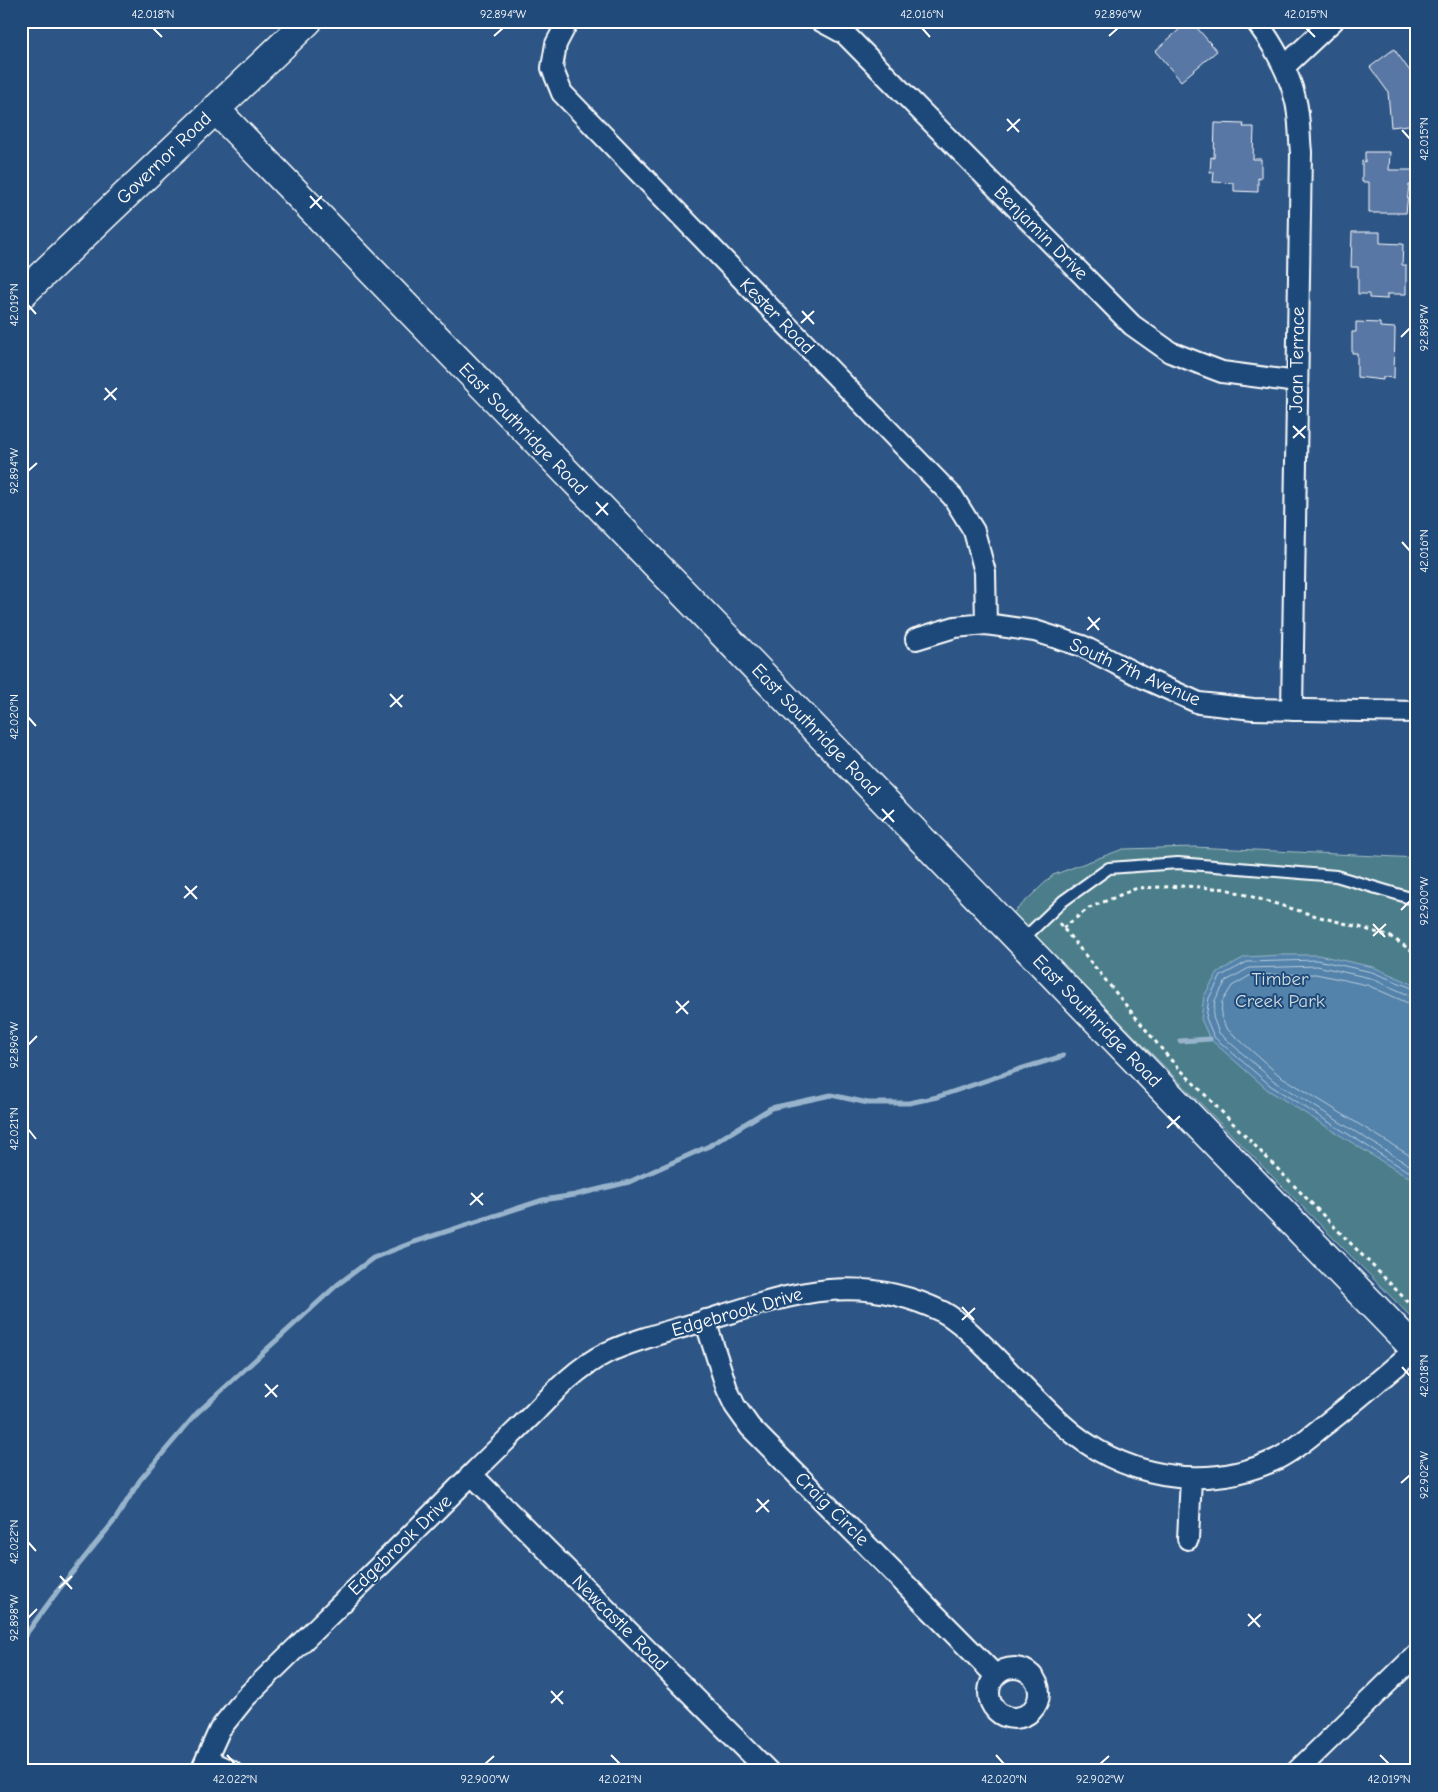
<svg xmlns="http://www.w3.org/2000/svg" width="1438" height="1792" viewBox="0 0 1438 1792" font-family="'Comic Neue',sans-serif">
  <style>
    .green { fill: #4b7e8a; stroke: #a5bec4 }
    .water { fill: #5382aa; stroke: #98b4cc }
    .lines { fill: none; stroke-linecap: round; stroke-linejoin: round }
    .shore { stroke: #bacddd; stroke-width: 1 }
    .stream { stroke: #98b4cc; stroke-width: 5 }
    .building { fill: #5977a4; stroke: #fff }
    .lane-casing { stroke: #fff; stroke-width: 14 }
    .street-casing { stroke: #fff; stroke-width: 24 }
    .secondary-casing { stroke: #fff; stroke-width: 31 }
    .path { stroke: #fff; stroke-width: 3; stroke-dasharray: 4 4; stroke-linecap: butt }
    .lane { stroke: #1f4a7a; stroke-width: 10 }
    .street { stroke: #1f4a7a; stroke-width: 20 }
    .secondary { stroke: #1f4a7a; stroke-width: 28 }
    .ticks { fill: none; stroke: #fff; stroke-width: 2 }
    .labels { text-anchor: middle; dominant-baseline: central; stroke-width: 4; stroke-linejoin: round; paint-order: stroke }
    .street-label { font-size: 19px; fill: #fff; stroke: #1f4a7a }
    .park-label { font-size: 19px; fill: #d2dfe2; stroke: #1f4a7a }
    .neatline { fill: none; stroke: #fff; stroke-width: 2 }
    .ticks-label { font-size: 12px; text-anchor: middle; fill: #fff }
  </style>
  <rect width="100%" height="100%" fill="#2d5585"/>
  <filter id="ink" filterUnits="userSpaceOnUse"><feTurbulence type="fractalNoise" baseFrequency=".02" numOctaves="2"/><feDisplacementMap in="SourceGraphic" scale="10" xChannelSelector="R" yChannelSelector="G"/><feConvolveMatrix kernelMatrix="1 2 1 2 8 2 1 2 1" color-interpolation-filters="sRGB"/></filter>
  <g filter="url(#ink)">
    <path class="green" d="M1194 847 1417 858V1319L1414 1320 1013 913 1053 875 1123 849Z"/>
    <path class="water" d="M1281 955H1318L1373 967 1417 986V1180L1402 1174 1268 1090 1210 1039 1201 1019 1204 996 1218 972 1245 957Z"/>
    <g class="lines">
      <path class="shore" d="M1417 990 1372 972 1317 960 1247 962 1221 976 1209 998 1206 1018 1214 1037 1271 1086 1404 1169 1417 1175
        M1417 997 1411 996 1370 978 1317 966 1249 968 1226 981 1215 1000 1213 1017 1219 1033 1274 1081 1407 1164 1417 1168
        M1417 1004 1408 1003 1367 985 1316 974 1251 975 1232 986 1222 1002 1221 1016 1226 1028 1279 1075 1417 1160"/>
      <path class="stream" d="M1180 1041 1210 1039
        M21 1641 59 1589 115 1520 140 1480 197 1413 337 1285 373 1258 414 1242 543 1200 575 1195 629 1182 709 1146 771 1108 831 1095 868 1103H909L937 1097 1017 1070 1063 1056"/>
    </g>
    <path class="building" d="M1189 21H1191L1217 51 1181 81 1155 51Z
      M1394 49 1417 81V124L1391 127 1388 92 1370 67Z
      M1215 123 1244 124 1243 127H1254L1253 159H1261V179L1258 178V192L1234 191V183L1213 182 1214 172H1210L1211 157 1214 158Z
      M1365 152H1390L1389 170H1415V185H1409L1406 213H1369V182H1362V161L1365 162Z
      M1352 232H1380V243L1403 244 1402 265H1406V294H1387V299L1369 298V294H1358V267H1351Z
      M1356 322 1380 323V327L1395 328 1394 378 1383 377V380L1357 377V353H1352V332H1356Z"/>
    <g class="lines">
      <defs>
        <path id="lane" d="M1021 941 1063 901 1109 868 1178 863 1336 876 1417 900"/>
        <path id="street" d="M568 21 556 44 552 68 562 93 953 497 974 531 985 572 986 624
          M821 21 845 34 1132 325 1170 352 1222 372 1297 382
          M1256 21C1273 44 1288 70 1295 98 1300 115 1299 135 1301 152L1292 710
          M1284 67 1333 21
          M916 639 955 627 986 624 1035 631 1082 646 1148 680 1199 703 1253 709 1417 712
          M705 1320 727 1389 735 1406 750 1427 995 1675
          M472 1475 768 1771
          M1188 1539 1191 1478
          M989 1693a25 25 0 1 1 50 0a25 25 0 1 1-50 0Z
          M206 1760 231 1771
          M201 1771 220 1729 245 1698C321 1623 399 1548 474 1472 494 1452 515 1432 535 1412 556 1390 578 1367 606 1353 636 1339 670 1331 701 1322 788 1295 855 1269 943 1312 961 1322 977 1339 992 1354 1015 1377 1038 1402 1062 1424 1120 1477 1203 1493 1275 1460 1292 1452 1307 1439 1322 1427 1354 1403 1384 1376 1415 1350
          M1297 1771 1417 1654"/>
        <path id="secondary" d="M215 109 1417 1351
          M21 295 308 21"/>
      </defs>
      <use href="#lane" class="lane-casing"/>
      <use href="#street" class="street-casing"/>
      <use href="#secondary" class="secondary-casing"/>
      <path class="path" d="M1059 923 1169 1058 1415 1309 1417 1307
        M1063 928 1089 908 1137 888 1186 886 1226 889 1320 917 1359 927 1391 937 1417 954"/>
      <use href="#lane" class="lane"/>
      <use href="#street" class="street"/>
      <use href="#secondary" class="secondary"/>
    </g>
  </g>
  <path class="ticks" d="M153 28 162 37M922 28 930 37M1306 28 1315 37M494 36 503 28M1109 36 1118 28M1007 119 1019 132M1402 130 1410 139M1007 131 1020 119M310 196 322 209M310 208 322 196M28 305 36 314M802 311 814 324M801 323 814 311M1401 337 1410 328M105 388 116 400M104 400 117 388M1293 426 1305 438M1293 438 1306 426M28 471 37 463M596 502 608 515M596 515 608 503M1402 542 1410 551M1088 617 1099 630M1087 630 1100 618M390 694 402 707M390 707 403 695M28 717 36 726M882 809 894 822M882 821 894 810M185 886 197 899M184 898 197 886M1401 910 1410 901M1373 924 1385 937M1373 936 1386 924M676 1001 688 1014M676 1013 689 1001M28 1045 37 1036M1168 1116 1180 1128M1167 1128 1180 1116M28 1129 36 1139M471 1193 483 1205M470 1205 483 1193M962 1307 974 1320M962 1320 975 1308M1402 1367 1410 1376M265 1384 277 1397M265 1397 278 1385M1401 1483 1410 1475M757 1499 769 1512M756 1512 769 1500M28 1542 36 1551M60 1576 72 1589M59 1588 72 1576M1248 1614 1260 1627M28 1618 37 1609M1248 1626 1261 1614M551 1691 563 1704M551 1703 563 1691M227 1755 235 1764M611 1755 620 1764M996 1755 1004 1764M1380 1755 1389 1764M485 1764 494 1756M1100 1764 1109 1756"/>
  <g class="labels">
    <g class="street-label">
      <text transform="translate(164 158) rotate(-44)">Governor Road</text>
      <text transform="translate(1041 233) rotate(45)">Benjamin Drive</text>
      <text transform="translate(777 316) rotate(46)">Kester Road</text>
      <text transform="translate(1297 360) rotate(-89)">Joan Terrace</text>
      <text transform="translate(523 429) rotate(46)">East Southridge Road</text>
      <text transform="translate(1135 672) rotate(24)">South 7th Avenue</text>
      <text transform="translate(816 730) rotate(46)">East Southridge Road</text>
      <text transform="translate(1097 1021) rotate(46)">East Southridge Road</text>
      <text transform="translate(737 1312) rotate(-16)">Edgebrook Drive</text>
      <text transform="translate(832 1509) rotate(45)">Craig Circle</text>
      <text transform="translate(400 1545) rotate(-44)">Edgebrook Drive</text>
      <text transform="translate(620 1623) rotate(45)">Newcastle Road</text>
    </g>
    <g class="park-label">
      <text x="1280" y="979">Timber<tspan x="1280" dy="22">Creek Park</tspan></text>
    </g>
  </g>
  <rect width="1438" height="1792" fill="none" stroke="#1f4a7a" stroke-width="55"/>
  <rect x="28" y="28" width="1382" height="1736" class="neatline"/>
  <g class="ticks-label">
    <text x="153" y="18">42.018°N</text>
    <text x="503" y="18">92.894°W</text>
    <text x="922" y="18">42.016°N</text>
    <text x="1118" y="18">92.896°W</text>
    <text x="1306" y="18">42.015°N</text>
    <text transform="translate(1424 139) rotate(-90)" y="4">42.015°N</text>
    <text transform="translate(14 305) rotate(-90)" y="4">42.019°N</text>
    <text transform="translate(1424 328) rotate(-90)" y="4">92.898°W</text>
    <text transform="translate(14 471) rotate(-90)" y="4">92.894°W</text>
    <text transform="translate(1424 551) rotate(-90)" y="4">42.016°N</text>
    <text transform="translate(14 717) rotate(-90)" y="4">42.020°N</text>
    <text transform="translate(1424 901) rotate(-90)" y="4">92.900°W</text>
    <text transform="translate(14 1045) rotate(-90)" y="4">92.896°W</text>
    <text transform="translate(14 1129) rotate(-90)" y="4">42.021°N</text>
    <text transform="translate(1424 1376) rotate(-90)" y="4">42.018°N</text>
    <text transform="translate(1424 1475) rotate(-90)" y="4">92.902°W</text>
    <text transform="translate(14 1542) rotate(-90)" y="4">42.022°N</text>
    <text transform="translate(14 1618) rotate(-90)" y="4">92.898°W</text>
    <text x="235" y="1783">42.022°N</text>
    <text x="485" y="1783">92.900°W</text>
    <text x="620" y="1783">42.021°N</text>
    <text x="1004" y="1783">42.020°N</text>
    <text x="1100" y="1783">92.902°W</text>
    <text x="1389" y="1783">42.019°N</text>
  </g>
</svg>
